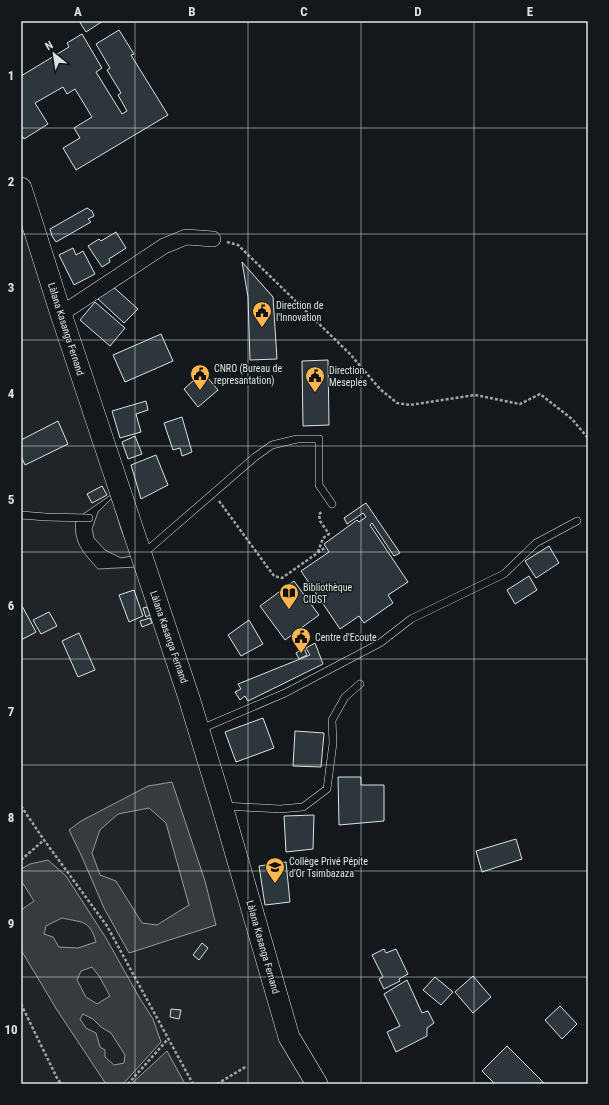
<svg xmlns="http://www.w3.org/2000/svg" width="609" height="1105" viewBox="0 0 609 1105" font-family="'Roboto Condensed',sans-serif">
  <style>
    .green { fill: #202428; stroke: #939e99 }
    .parking { fill: #24282b; stroke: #939e99 }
    .water { fill: #363b3e; stroke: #939e99; fill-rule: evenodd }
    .building { fill: #2c363c; stroke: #d8e6dc }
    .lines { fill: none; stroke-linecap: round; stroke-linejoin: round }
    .lane-casing { stroke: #d8e6dc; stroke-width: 8 }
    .street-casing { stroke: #d8e6dc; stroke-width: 16 }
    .secondary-casing { stroke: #d8e6dc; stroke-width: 22 }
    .path { stroke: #9da8a2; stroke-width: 2.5; stroke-dasharray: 3 2; stroke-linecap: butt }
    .lane { stroke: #14181c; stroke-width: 7 }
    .street { stroke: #14181c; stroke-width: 15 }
    .secondary { stroke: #14181c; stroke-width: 21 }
    .grid { fill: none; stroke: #d8e6dc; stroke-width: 1; stroke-opacity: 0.55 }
    .labels { text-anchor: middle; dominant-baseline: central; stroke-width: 3; stroke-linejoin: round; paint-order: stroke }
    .poi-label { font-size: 10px; fill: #d8e6dc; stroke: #14181c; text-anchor: start }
    .street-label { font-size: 10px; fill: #d8e6dc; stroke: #14181c }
    .neatline { fill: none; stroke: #d8e6dc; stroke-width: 1.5 }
    .grid-label { font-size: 13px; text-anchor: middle; font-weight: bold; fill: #d8e6dc }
  </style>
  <rect width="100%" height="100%" fill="#14181c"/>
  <path class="green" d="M21 190 115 492 76 519C73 543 83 552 98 569L136 567 310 1084H21Z"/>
  <path class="parking" d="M112 498 121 529 132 556 121 558 105 550 94 538 92 529 98 512Z"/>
  <path class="water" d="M172 782 205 881 216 925 129 953 104 908 82 857 69 830 81 821 148 786ZM149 808 166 823 189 905 157 925 142 923 116 881 100 875 92 853 100 830 118 814Z
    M48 860 66 876 106 938 139 997 153 1019 161 1042 123 1084H106L57 1010 21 950V910L34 901 22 882 21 883V869L30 864ZM62 918C83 923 89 919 96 942L78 948 59 947 53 937 44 934 46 926ZM92 967 99 976 110 996 97 1004 86 997 77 980 81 971ZM83 1014 93 1019 101 1027 111 1033 125 1055 124 1063 114 1065 105 1057V1050L100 1047 96 1033 86 1028 80 1019Z
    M167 1051 185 1084H131Z"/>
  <path class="building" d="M79 21H103L86 32Z
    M119 30 134 54 131 55 168 115 76 170 63 148 80 138 74 128 92 117 75 89 67 94 63 87 35 103 48 124 24 139 21 134V76L69 47 67 43 82 34 102 68 96 72 122 114 127 111 118 95 121 93 107 70 110 68 96 44Z
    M87 208 92 211 94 216 88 219 91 222 56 242 52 236 50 229Z
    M116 232 126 248 109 259 110 262 102 267 88 246 99 239 101 241Z
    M73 248 76 255 83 251 95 274 74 285 59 255Z
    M242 262 273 297 277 359 250 360 248 297Z
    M110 284 138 309 124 323 97 298Z
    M95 302 125 328 110 346 80 320Z
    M161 334 173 361 125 382 113 355Z
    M328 360 329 425 303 426 302 361Z
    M207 377 218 390 198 407 184 389 194 380 198 384Z
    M146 401 148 410 136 414 141 432 120 438 112 411Z
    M182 417 192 452 182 456 180 448 173 450 164 423Z
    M58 421 68 444 25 465 21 456V440Z
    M135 436 142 454 128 459 122 442Z
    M156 455 168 485 141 499 131 465Z
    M102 486 107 495 92 503 87 494Z
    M366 503 400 553 394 556 372 523 370 525 408 582 388 595 393 603 364 623 359 616 340 629 301 571 329 552 324 544 357 520 359 522 366 517 363 513 347 524 344 518Z
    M549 546 559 563 536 578 525 561Z
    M529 576 537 590 515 604 507 590Z
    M294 581 319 615 285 640 260 606Z
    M134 590 143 616 129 622 119 595Z
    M21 604 36 632 21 640Z
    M147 607 150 615 146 617 143 608Z
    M49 612 57 626 41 634 33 620Z
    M150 618 152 623 142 627 140 621Z
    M249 620 263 644 241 656 228 635Z
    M79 633 95 670 78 677 62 641Z
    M315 643 323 664 248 701 245 696 240 700 235 692 241 689 238 684 310 655 306 648Z
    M304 648 307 655 299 659 296 653Z
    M263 718 274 748 236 762 225 732Z
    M295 731 324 733 321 767 293 766Z
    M338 777H361V785H384V821L339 825Z
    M314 815 313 849 286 852 284 816Z
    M516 839 522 859 482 872 476 851Z
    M286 862 290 902 265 905 259 866Z
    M202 943 208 948 199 960 193 955Z
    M384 949 386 953 396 949 408 974 399 979 400 981 384 989 379 979 383 977 372 955Z
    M473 976 491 997 473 1013 455 992Z
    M435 977 453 992 441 1005 423 990Z
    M407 980 422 1013 428 1011 434 1023 427 1028V1036L396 1052 387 1032 400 1026 384 994Z
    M560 1006 577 1024 562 1039 545 1020Z
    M171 1009 181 1010 179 1019 170 1017Z
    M507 1046 545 1084H495L482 1071Z"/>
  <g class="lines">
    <defs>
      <path id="lane" d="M21 515 46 517 89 518
        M143 554 255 457 272 445 297 439H319V485L332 504
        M201 729 285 693 380 643 411 619 504 574 536 543 577 521
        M225 806 280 809 303 807 327 789 333 743 332 720 345 697 360 684"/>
      <path id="street" d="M61 314 164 246 186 237 213 239"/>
      <path id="secondary" d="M21 188 61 314 189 698 222 806 289 1037 317 1084"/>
    </defs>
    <use href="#lane" class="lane-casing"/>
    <use href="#street" class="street-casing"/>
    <use href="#secondary" class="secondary-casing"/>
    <path class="path" d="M227 242 238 245 350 354 380 389 397 403 410 405 475 395 520 404 540 394 572 419 587 437 588 436
      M219 501 274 576 282 578 326 547
      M318 552 323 538 329 534 320 521 319 514 323 511
      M21 806 44 840 107 926 193 1084
      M21 860 44 840
      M21 1004 57 1078 61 1084
      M128 1084 168 1039
      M217 1084 247 1066"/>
    <use href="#lane" class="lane"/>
    <use href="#street" class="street"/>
    <use href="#secondary" class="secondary"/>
  </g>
  <path class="grid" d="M135 21V1084M248 21V1084M361 21V1084M474 21V1084M21 128H588M21 234H588M21 340H588M21 446H588M21 552H588M21 659H588M21 765H588M21 871H588M21 977H588"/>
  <defs>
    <symbol id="civic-pin" viewBox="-11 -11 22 30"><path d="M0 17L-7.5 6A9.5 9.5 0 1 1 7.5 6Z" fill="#ffb74d" stroke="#14181c"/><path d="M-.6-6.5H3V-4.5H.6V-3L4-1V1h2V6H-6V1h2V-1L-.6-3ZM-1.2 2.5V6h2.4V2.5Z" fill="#111"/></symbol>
    <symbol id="library-pin" viewBox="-11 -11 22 30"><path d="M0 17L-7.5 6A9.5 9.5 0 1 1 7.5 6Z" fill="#ffb74d" stroke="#14181c"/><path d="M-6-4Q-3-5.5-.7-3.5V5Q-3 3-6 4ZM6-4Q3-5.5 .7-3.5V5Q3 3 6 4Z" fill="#111"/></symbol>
    <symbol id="school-pin" viewBox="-11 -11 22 30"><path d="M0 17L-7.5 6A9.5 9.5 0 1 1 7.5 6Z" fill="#ffb74d" stroke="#14181c"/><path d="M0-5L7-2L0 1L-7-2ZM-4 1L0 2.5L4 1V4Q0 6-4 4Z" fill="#111"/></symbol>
  </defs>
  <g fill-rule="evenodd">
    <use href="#civic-pin" x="251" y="300" width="22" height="30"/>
    <use href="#civic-pin" x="189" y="363" width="22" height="30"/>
    <use href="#civic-pin" x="304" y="365" width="22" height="30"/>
    <use href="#library-pin" x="278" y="582" width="22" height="30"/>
    <use href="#civic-pin" x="290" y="626" width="22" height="30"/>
    <use href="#school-pin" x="264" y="856" width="22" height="30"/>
  </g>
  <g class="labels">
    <g class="poi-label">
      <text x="276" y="305">Direction de<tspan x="276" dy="12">l'Innovation</tspan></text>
      <text x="214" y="368">CNRO (Bureau de<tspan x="214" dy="12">represantation)</tspan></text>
      <text x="329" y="370">Direction<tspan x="329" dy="12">Meseples</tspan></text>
      <text x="303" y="587">Bibliothèque<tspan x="303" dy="12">CIDST</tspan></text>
      <text x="315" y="637">Centre d'Ecoute</text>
      <text x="289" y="861">Collège Privé Pépite<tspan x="289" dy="12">d'Or Tsimbazaza</tspan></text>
    </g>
    <g class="street-label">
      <text transform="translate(66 329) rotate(72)">Làlana Kasanga Fernand</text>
      <text transform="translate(169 637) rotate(71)">Làlana Kasanga Fernand</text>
      <text transform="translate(263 947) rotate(74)">Làlana Kasanga Fernand</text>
    </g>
  </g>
  <rect width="609" height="1105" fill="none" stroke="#14181c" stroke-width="44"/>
  <g transform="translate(54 54) rotate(330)" stroke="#14181c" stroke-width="3" paint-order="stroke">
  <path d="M0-3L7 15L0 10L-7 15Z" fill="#d8e6dc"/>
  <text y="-6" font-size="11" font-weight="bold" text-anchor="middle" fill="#d8e6dc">N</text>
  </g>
  <rect x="22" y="22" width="565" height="1061" class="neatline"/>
  <g class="grid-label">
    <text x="78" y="16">A</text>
    <text x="192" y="16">B</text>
    <text x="304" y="16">C</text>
    <text x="418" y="16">D</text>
    <text x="530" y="16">E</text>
    <text x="11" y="80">1</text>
    <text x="11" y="186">2</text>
    <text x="11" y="292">3</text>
    <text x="11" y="398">4</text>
    <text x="11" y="504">5</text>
    <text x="11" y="610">6</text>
    <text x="11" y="716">7</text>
    <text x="11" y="822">8</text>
    <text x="11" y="928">9</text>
    <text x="11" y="1034">10</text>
  </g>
</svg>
